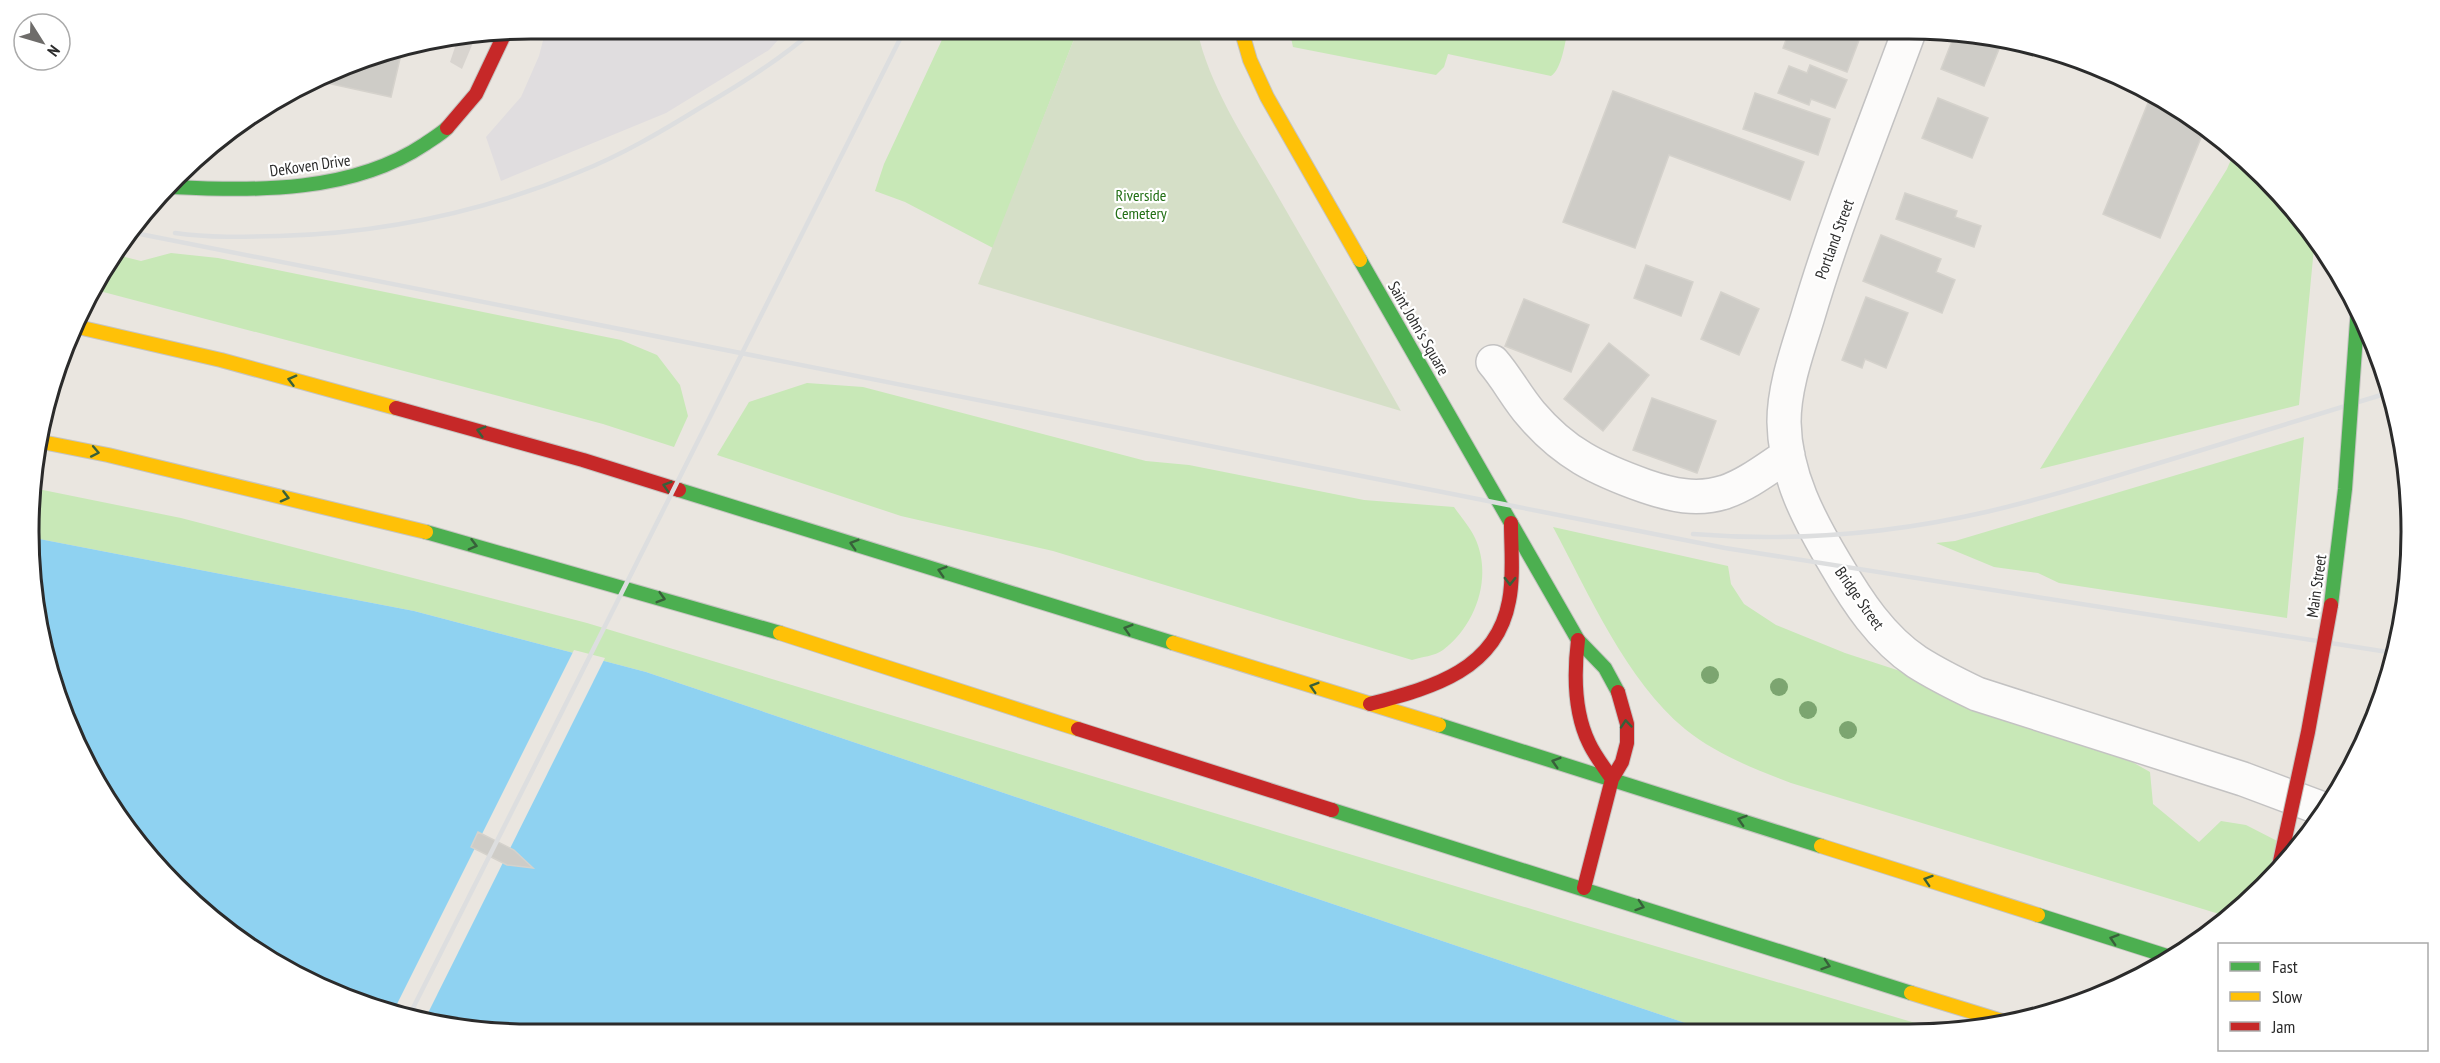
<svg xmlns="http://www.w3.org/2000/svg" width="2440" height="1063" viewBox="0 0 2440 1063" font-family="'PT Sans Narrow',sans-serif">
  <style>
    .industrial { fill: #e0dddf }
    .green { fill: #c8e8b7 }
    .cemetery { fill: #d5dfc7 }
    .plaza { fill: #d8d4cf }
    .water { fill: #8fd2f1 }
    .pier { fill: #eae6e0 }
    .building { fill: #ceccc7; stroke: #d5d2cc; stroke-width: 1.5 }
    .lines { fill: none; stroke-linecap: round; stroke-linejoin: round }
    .street-casing { stroke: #c3c2c2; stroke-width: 36 }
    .fast-casing { stroke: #c5c4c1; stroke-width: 16 }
    .slow-casing { stroke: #c5c4c1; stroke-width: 16 }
    .jam-casing { stroke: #c5c4c1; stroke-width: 16 }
    .street { stroke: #fcfbfa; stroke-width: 33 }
    .fast { stroke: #4caf50; stroke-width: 14 }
    .slow { stroke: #ffc107; stroke-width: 14 }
    .jam { stroke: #c62828; stroke-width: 14 }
    .rail { stroke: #dddedf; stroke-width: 4.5 }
    .fast-bridge-casing { stroke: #c5c4c1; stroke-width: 16; stroke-linecap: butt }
    .jam-bridge-casing { stroke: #c5c4c1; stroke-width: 16; stroke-linecap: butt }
    .fast-bridge { stroke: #4caf50; stroke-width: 14 }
    .jam-bridge { stroke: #c62828; stroke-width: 14 }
    .tree { fill: #7ca570 }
    .oneway { stroke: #38603a }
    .labels { text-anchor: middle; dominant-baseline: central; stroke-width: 4.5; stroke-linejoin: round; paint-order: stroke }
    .street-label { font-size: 16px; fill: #2b2b2b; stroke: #fff }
    .park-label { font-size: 16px; fill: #226f15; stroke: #fff }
    .rim { fill: none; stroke: #2b2b2b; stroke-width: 3 }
  </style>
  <rect width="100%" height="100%" fill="#eae6e0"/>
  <path class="industrial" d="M546 29H788L769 50 666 113 501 181 486 137 521 97 539 56Z"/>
  <path class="green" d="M947 29H1078L993 248 905 202 875 191 884 164Z
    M1289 29H1568C1565 42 1562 69 1551 76L1448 54 1444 67 1436 75 1293 47Z
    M2235 150 2308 226 2315 237 2299 405 2040 469 2227 169Z
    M171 253 218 258 621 340 657 355 680 385 688 416 674 447 603 424 495 395 92 289 96 280 117 255 141 261Z
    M807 383 863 387 1146 461 1189 465 1364 500 1454 507C1461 517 1470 527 1475 538 1493 577 1476 625 1443 650 1435 656 1421 657 1412 660L1053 551 901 516 717 455 749 402Z
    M2304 437 2287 618 2059 583 2038 573 1994 567 1936 543 1955 541Z
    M33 488 181 518 587 623 1574 922 1939 1030 1709 1031 646 672 414 611 29 537Z
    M1553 527 1728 566 1731 584 1744 604 1776 625 1845 653 1949 687 2118 754 2150 772 2153 804 2199 842 2221 821 2246 825 2295 850 2229 917 1791 783C1754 769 1716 754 1685 729 1626 680 1589 594 1553 527Z"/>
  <path class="cemetery" d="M1078 29H1197C1209 87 1247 142 1276 193 1318 266 1360 338 1401 411L978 284Z"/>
  <path class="plaza" d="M475 38 462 69 450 62 457 41Z"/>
  <path class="water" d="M29 537 414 611 646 672 1709 1031 532 1034 369 1008 225 930 154 863 96 783 38 629Z"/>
  <path class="pier" d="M574 650 605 658 426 1017 393 1012Z"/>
  <path class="building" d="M1790 29H1845L1861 35 1847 72 1783 48Z
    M1954 36 2001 44 1984 86 1941 69Z
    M402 50 391 97 322 82 324 76 369 55Z
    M1810 65 1847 80 1835 108 1811 99 1809 105 1778 93 1789 66 1807 73Z
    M1613 91 1804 162 1790 200 1669 155 1635 248 1563 222Z
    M1755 93 1830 119 1818 155 1743 129Z
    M1938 98 1988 118 1972 158 1922 138Z
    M2150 98 2179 109 2205 128 2160 238 2103 214Z
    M1905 193 1957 211 1955 217 1981 226 1974 247 1896 219Z
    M1881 235 1941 259 1936 272 1955 280 1942 313 1863 281Z
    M1646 265 1693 282 1681 316 1634 298Z
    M1721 292 1759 309 1739 355 1701 339Z
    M1866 297 1908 313 1886 368 1865 359 1862 368 1842 360Z
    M1524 299 1589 325 1571 372 1505 346Z
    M1609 343 1649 375 1603 431 1564 399Z
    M1652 398 1716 421 1697 473 1633 450Z
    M478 832 514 850 533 868 507 865 471 847Z"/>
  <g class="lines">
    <defs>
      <path id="street" d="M1910 29C1875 124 1837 218 1808 316 1798 349 1784 386 1784 422 1785 475 1809 520 1836 565 1857 601 1881 638 1917 662 1936 674 1956 684 1977 694L2243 779 2323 809
        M1493 362C1507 378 1517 398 1531 414 1564 453 1597 469 1645 486 1671 495 1697 501 1725 492 1748 484 1768 468 1788 455"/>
      <path id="fast" d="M172 187C256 191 352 193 425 144 432 139 441 134 447 128
        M1360 260 1578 640 1605 668 1618 692
        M679 490 1173 643
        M426 532 780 633
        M1439 725 1821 846
        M1332 810 1911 993
        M2038 915 2170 957"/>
      <path id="slow" d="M1241 29 1250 60 1267 97 1360 260
        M78 327 221 360 396 408
        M37 441 108 455 426 532
        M780 633 1078 729
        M1173 643 1439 725
        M1821 846 2038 915
        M1911 993 2005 1022"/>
      <path id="jam" d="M447 128 476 94 505 33
        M396 408 583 460 679 490
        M1578 640C1574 673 1574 712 1589 743 1595 756 1604 767 1612 779
        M1370 704C1429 688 1496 672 1509 601 1514 576 1511 549 1511 523
        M1078 729 1332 810
        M1584 888 1612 779 1622 762 1627 743V724L1618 692"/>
    </defs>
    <use href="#street" class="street-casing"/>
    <use href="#fast" class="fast-casing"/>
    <use href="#slow" class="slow-casing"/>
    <use href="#jam" class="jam-casing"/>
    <use href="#street" class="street"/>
    <use href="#fast" class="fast"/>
    <use href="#slow" class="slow"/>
    <use href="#jam" class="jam"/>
    <path class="rail" d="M135 233 1725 548 2394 653
      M175 233C209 238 244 237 279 236 383 233 483 212 579 172 622 155 664 130 703 106 743 83 781 59 815 29
      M1693 534C1792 542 1890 534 1986 512 2048 498 2109 478 2169 460 2243 437 2317 414 2391 392
      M410 1014 905 29"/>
    <defs>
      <path id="fast-bridge" d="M2331 605 2345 489 2358 307"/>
      <path id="jam-bridge" d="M2279 866 2308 732 2331 605"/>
    </defs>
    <use href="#fast-bridge" class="fast-bridge-casing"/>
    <use href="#jam-bridge" class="jam-bridge-casing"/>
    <use href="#fast-bridge" class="fast-bridge"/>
    <use href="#jam-bridge" class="jam-bridge"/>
  </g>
  <g class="tree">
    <circle cx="1710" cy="675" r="9"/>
    <circle cx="1779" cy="687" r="9"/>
    <circle cx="1808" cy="710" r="9"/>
    <circle cx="1848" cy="730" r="9"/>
  </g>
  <defs><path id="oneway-chevron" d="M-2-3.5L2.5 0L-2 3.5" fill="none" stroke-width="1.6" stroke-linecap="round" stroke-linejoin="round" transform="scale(1.5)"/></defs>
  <g class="oneway">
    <use href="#oneway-chevron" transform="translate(292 380) rotate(-165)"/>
    <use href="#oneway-chevron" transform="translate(481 431) rotate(-164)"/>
    <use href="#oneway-chevron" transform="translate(95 452) rotate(11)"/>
    <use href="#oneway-chevron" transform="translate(667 486) rotate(-163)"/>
    <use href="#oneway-chevron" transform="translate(285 497) rotate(14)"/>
    <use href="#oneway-chevron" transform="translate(854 544) rotate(-163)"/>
    <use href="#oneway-chevron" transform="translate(473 545) rotate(15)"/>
    <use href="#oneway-chevron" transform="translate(942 571) rotate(-163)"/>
    <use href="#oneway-chevron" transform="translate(1510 581) rotate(91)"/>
    <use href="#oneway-chevron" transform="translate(661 598) rotate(16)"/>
    <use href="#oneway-chevron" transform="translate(1128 629) rotate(-163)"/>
    <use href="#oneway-chevron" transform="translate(1314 687) rotate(-163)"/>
    <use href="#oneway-chevron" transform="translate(1626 724) rotate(-95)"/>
    <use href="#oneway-chevron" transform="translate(1556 762) rotate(-163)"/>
    <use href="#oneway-chevron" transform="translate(1742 820) rotate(-162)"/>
    <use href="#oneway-chevron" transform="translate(1928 880) rotate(-162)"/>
    <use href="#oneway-chevron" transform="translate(1640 906) rotate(18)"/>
    <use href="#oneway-chevron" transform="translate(2114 939) rotate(-162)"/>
    <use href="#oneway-chevron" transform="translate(1826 965) rotate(18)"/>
  </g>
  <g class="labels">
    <g class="street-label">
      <text transform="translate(310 165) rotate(-8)">DeKoven Drive</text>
      <text transform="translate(1834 239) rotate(-70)">Portland Street</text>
      <text transform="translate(1419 328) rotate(60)">Saint John's Square</text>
      <text transform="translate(2316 586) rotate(-82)">Main Street</text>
      <text transform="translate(1860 598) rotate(55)">Bridge Street</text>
    </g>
    <g class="park-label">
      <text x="1141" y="195">Riverside<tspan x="1141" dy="18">Cemetery</tspan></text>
    </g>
  </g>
  <path d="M0 0H2440V1063H0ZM531 39H1909A492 492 0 0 1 2401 531V532A492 492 0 0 1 1909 1024H531A492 492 0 0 1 39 532V531A492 492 0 0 1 531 39Z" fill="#fff" fill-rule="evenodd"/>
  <path class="rim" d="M531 39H1909A492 492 0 0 1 2401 531V532A492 492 0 0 1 1909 1024H531A492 492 0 0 1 39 532V531A492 492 0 0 1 531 39Z"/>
  <rect x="2218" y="943" width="210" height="108" fill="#ffffff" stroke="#aaaaaa" stroke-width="1.5"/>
  <rect x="2230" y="962" width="30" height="9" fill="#4caf50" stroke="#aaaaaa" stroke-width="1.5"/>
  <text x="2272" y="973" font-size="18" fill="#2b2b2b">Fast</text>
  <rect x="2230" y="992" width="30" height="9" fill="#ffc107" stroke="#aaaaaa" stroke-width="1.5"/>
  <text x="2272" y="1003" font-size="18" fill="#2b2b2b">Slow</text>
  <rect x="2230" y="1022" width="30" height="9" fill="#c62828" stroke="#aaaaaa" stroke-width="1.5"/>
  <text x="2272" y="1033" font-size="18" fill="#2b2b2b">Jam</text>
  <g transform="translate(42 42) rotate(127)"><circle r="28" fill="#ffffff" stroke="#aaaaaa" stroke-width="1.5"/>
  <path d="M0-4.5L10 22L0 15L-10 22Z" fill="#6e6c6a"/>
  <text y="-9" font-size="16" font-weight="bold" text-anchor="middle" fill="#2b2b2b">N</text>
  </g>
</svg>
